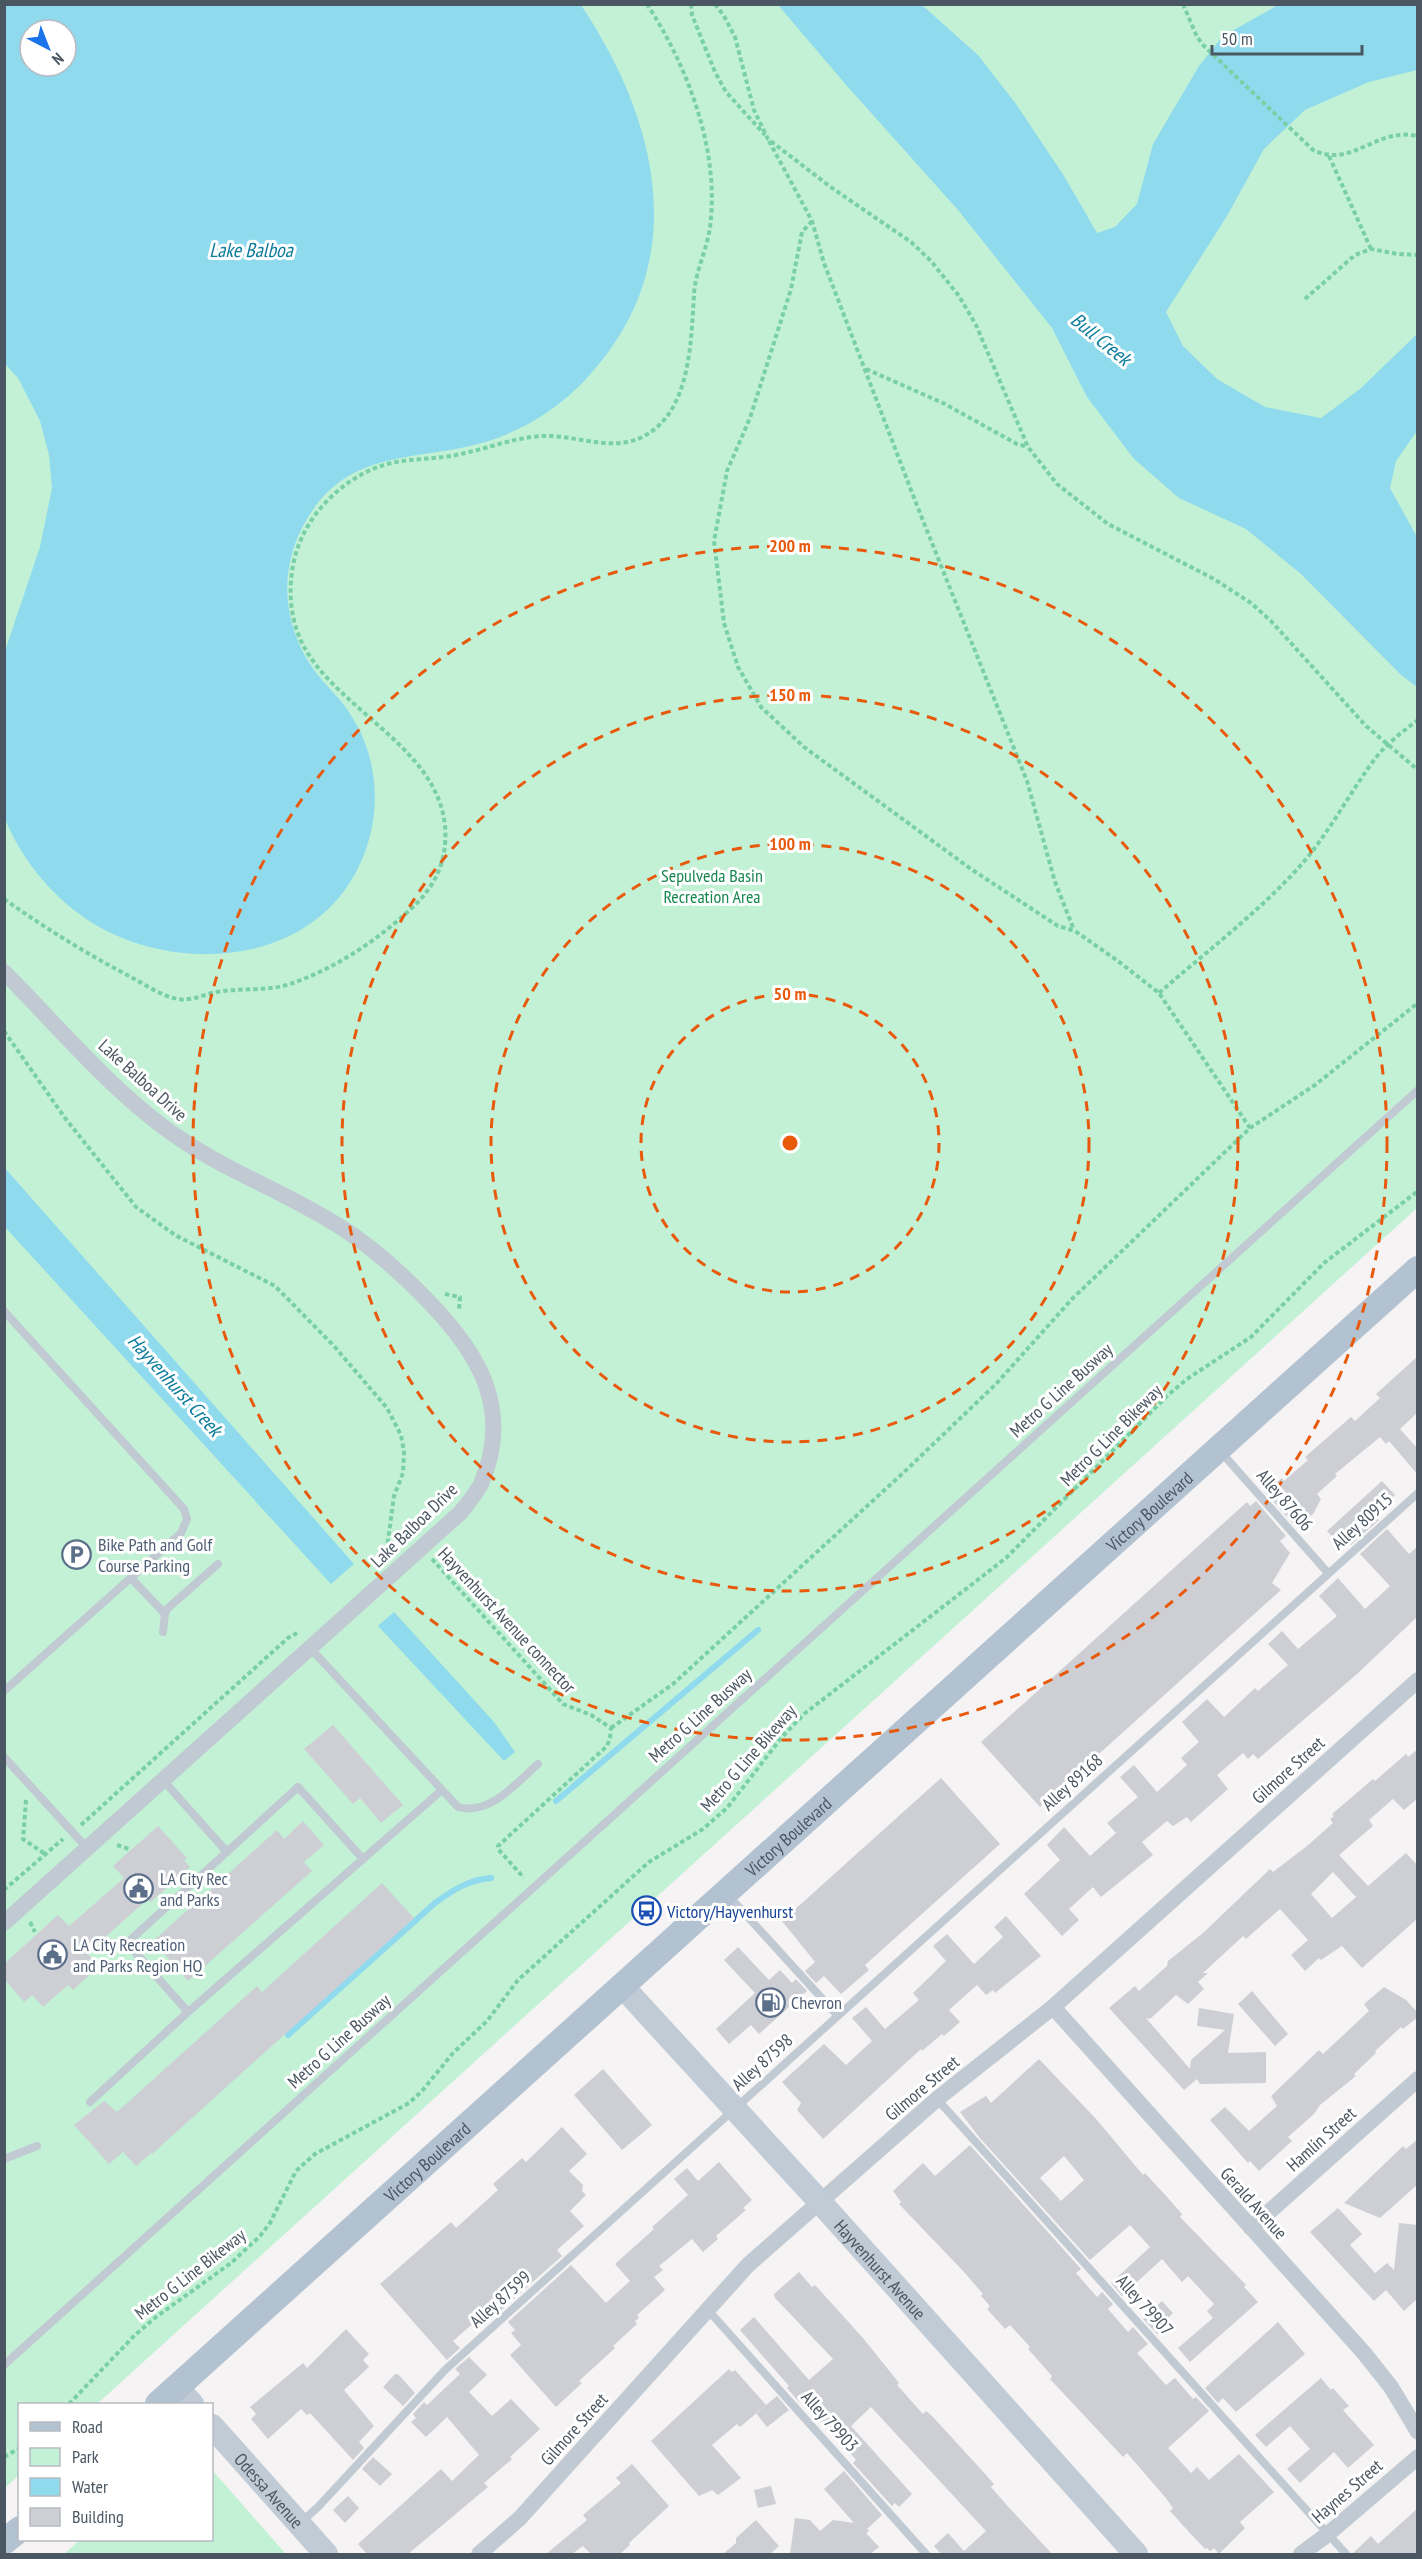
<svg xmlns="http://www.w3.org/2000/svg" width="1422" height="2559" viewBox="0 0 1422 2559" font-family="'PT Sans Narrow',sans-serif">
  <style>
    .green { fill: #c3f1d5; fill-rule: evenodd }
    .water { fill: #90daee; fill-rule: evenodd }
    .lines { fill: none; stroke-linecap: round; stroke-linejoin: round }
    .stream { stroke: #90daee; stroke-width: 6 }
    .building { fill: #cdcfd5; fill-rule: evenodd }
    .path { stroke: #7ad0a6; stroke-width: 4; stroke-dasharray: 4.5 3; stroke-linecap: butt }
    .lane { stroke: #c1cad2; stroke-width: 8 }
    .street { stroke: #c1cad2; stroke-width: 16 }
    .secondary { stroke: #c1cbd6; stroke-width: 24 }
    .primary { stroke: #b3c2d1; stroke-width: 26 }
    .ring { fill: none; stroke: #e8590c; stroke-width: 3; stroke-dasharray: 10 8 }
    .labels { text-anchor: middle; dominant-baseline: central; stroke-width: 6; stroke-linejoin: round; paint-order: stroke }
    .park-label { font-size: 18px; fill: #17864f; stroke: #fff }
    .street-label { font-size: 18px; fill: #4a5661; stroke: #fff }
    .service-label { font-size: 18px; fill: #4e5e75; stroke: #fff; text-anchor: start }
    .transit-label { font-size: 18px; fill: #164399; stroke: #fff; text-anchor: start }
    .water-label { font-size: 20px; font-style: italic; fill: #0c7c9b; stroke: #fff }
    .centre { fill: #e8590c; stroke: #fff; stroke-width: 3 }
    .ring-label { font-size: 18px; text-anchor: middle; font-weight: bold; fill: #e8590c; stroke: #fff; stroke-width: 6; stroke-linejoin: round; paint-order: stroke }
  </style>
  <rect width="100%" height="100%" fill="#f5f3f3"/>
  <path class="green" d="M5 5H1417V1208L97 2404H20L19 2475 5 2488ZM30 30H66V66H30Z
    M212 2470 286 2554H64L80 2540H212Z"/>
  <path class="water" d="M5 4 581 5C653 113 691 247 603 359 577 393 544 419 505 435 429 467 348 438 302 528 277 577 285 633 318 675 329 689 343 701 352 717 380 761 382 819 359 866 312 965 180 975 94 924 55 900 22 861 5 819V651L40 547 52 488 49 455 40 421 18 378 5 364ZM30 30H66V66H30Z
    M778 5H922L978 55 1016 104 1064 176 1097 233 1115 227 1137 204 1153 144 1199 66 1223 36 1278 5H1417V70L1369 82 1305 110 1264 149 1227 216 1166 312 1183 346 1217 379 1265 407 1321 418 1360 389 1417 334V431L1396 461 1390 488 1417 537V687L1400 674 1301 574 1246 529 1179 498 1134 459 1087 397 1052 328 958 210 847 86Z
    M4 1167 354 1564 331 1584 5 1227Z
    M394 1612 494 1722 515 1752 504 1761 378 1626Z"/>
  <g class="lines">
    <path class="stream" d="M556 1801 758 1630
      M288 2035 435 1903C453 1890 468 1880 491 1878"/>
  </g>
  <path class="building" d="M1418 1356V1412L1400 1429 1418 1449V1475L1389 1441 1386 1444 1380 1437 1335 1474 1337 1476 1317 1494 1321 1499 1313 1514 1296 1527 1265 1492 1282 1478 1284 1481 1308 1460 1305 1457 1351 1417 1355 1421 1380 1398 1376 1394Z
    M1382 1481 1395 1495 1374 1514 1379 1520 1351 1545 1345 1538 1339 1544 1327 1531Z
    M1256 1501 1286 1536 1280 1541 1290 1553 1272 1583 1281 1590 1040 1807 981 1742 1247 1502 1250 1506Z
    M1387 1529 1409 1554 1418 1546V1616L1357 1674 1258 1759 1253 1754 1248 1759 1243 1753 1217 1775 1228 1789 1191 1822 1187 1817 1173 1826 1167 1821 1142 1842 1153 1855 1101 1897 1093 1887 1069 1909 1079 1920 1062 1936 1024 1894 1060 1860 1047 1845 1064 1827 1090 1856 1116 1833 1107 1823 1138 1797 1120 1777 1134 1765 1157 1792 1187 1765 1181 1758 1199 1742 1182 1722 1207 1699 1224 1717 1255 1688 1258 1691 1288 1665 1268 1644 1282 1631 1298 1649 1337 1616 1319 1596 1338 1578 1365 1609 1390 1586 1360 1554Z
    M333 1725 403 1805 381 1823 360 1798 353 1804 304 1749Z
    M1418 1749V1798L1404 1810 1393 1799 1369 1820 1373 1826 1339 1855 1368 1886 1406 1853 1418 1866V1918L1362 1968 1342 1946 1321 1960 1319 1958 1305 1971 1291 1955 1308 1940 1280 1909 1246 1939 1243 1936 1203 1973H1208L1198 1982 1204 1989 1188 2004 1176 1995 1150 2019 1146 2018 1190 2069 1191 2060 1225 2030 1197 2026 1199 2008 1234 2014 1228 2053 1266 2052V2083L1200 2084 1197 2079 1184 2090 1109 2008 1135 1986 1139 1991 1167 1966 1168 1961 1203 1933 1270 1869 1273 1872 1307 1846 1333 1823 1330 1819 1334 1816 1332 1814 1373 1779 1375 1781 1406 1754 1408 1757ZM1333 1872 1356 1897 1332 1918 1311 1894Z
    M941 1778 1000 1844 865 1965 869 1970 841 1994 824 1976 816 1983 805 1971 815 1962 782 1921Z
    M303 1821 324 1845 304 1862 312 1871 188 1981 153 1941 277 1830 284 1839Z
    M158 1826 187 1858 184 1860 190 1867 151 1902 148 1899 87 1953 99 1966 73 1990 68 1985 43 2007 32 1995 24 2002 4 1979V1964L58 1915 69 1926 124 1878 113 1866Z
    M382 1883 414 1918 152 2154 151 2153 136 2166 123 2152 109 2164 74 2125 104 2101 117 2112 257 1986 262 1992Z
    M1006 1916 1041 1956 995 1993 993 1990 986 1995 977 1985 949 2010 960 2022 944 2036 942 2034 922 2051 921 2049 823 2139 797 2110 801 2103 782 2082 824 2044 846 2065 872 2041 852 2018 866 2007 885 2029 919 2000 913 1993 946 1961 933 1946 947 1934 974 1964 1003 1937 994 1927Z
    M738 1947 769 1980 780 1970 792 1983 796 1979 807 1991 759 2034 751 2025 729 2044 716 2029 755 1993 724 1960Z
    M1384 1987 1406 2000 1418 2013V2017L1403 2029 1401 2027 1375 2051 1376 2053 1354 2074 1356 2076 1320 2105 1314 2114 1288 2137 1292 2141 1259 2171 1250 2161 1248 2163 1210 2120 1225 2107 1249 2131 1277 2106 1271 2096 1319 2050 1323 2054 1369 2011 1364 2004Z
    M1252 1991 1288 2034 1275 2046 1238 2004Z
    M1039 2059 1097 2120 1143 2175 1145 2173 1167 2197 1182 2214 1180 2217 1246 2285 1244 2287 1258 2302 1190 2362 1178 2348 1213 2318 1207 2311 1214 2304 1188 2276 1182 2282 1162 2259 1122 2296 1111 2283 1150 2247 1130 2225 1090 2260 979 2137 960 2112 986 2096 991 2103ZM1064 2156 1084 2180 1061 2201 1040 2178Z
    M603 2069 652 2125 622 2150 574 2095Z
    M562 2127 587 2154 569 2171 583 2185 582 2191 586 2195 570 2211 584 2226 557 2250 562 2256 499 2312 493 2306 453 2341 460 2348 447 2360 380 2284 451 2222 456 2228 498 2190 493 2184 522 2158 526 2162Z
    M1418 2139V2184L1380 2218 1344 2203 1403 2146 1406 2149Z
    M970 2145 1081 2269 1076 2273 1097 2297 1102 2292 1113 2304 1108 2309 1128 2332 1133 2327 1148 2344 1137 2353 1166 2385 1175 2378 1193 2399 1196 2397 1209 2411 1168 2448 1191 2473 1197 2467 1209 2480 1239 2454 1274 2492 1240 2522 1245 2528 1219 2554 1214 2548 1210 2551 1207 2548 1205 2549 1189 2532 1170 2511 1173 2508 1165 2497 1127 2453 1123 2457 1050 2379 1052 2376 1028 2349 1030 2347 1010 2325 1005 2329 987 2309 990 2306 981 2296 983 2294 964 2272 899 2204 901 2202 893 2191 923 2163 935 2176Z
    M719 2162 752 2200 743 2208 746 2210 716 2236 718 2239 703 2252 692 2239 659 2266 663 2270 654 2277 665 2290 637 2315 639 2318 635 2321 637 2324 613 2346 615 2348 579 2381 582 2383 556 2407 510 2355 521 2345 511 2333 515 2330 508 2322 571 2265 606 2303 630 2281 615 2264 654 2229 652 2227 688 2195 674 2179 687 2168 698 2181Z
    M1338 2208 1362 2234 1350 2245 1375 2273 1387 2263 1394 2270 1399 2223 1418 2225V2298L1404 2311 1386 2290 1374 2301 1310 2232Z
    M799 2272 812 2287 815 2285 863 2338 899 2383 897 2385 923 2414 926 2411 932 2416 977 2465 994 2484 991 2487 1004 2502 1052 2554H941L934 2546 948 2533 964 2551 986 2531 871 2407 851 2426 912 2494 899 2507 895 2503 892 2506 853 2463 856 2460 825 2422 824 2424 802 2399 799 2402 787 2388 789 2386 740 2330 754 2317 809 2380 833 2359 775 2298 774 2294Z
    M1162 2301 1173 2313 1167 2319 1171 2323 1158 2335 1143 2319Z
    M1278 2322 1305 2354 1236 2412 1223 2398 1218 2403 1205 2388Z
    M346 2329 369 2354 363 2360 369 2367 344 2390 374 2426 359 2442 364 2448 353 2460 310 2413 307 2415 301 2409 268 2439 251 2419 256 2414 250 2407 303 2363 307 2368Z
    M469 2357 487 2375 469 2392 492 2416 511 2399 540 2429 510 2457 512 2459 484 2483 488 2487 408 2554H367L358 2544 441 2469 452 2481 479 2455 447 2417 426 2437 411 2422 416 2418 413 2414 424 2402 427 2405 460 2374 455 2369Z
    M729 2369 732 2372 735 2370 766 2405 740 2427 737 2424 712 2445 741 2478 718 2495 712 2490 699 2496 651 2441Z
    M395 2374H398L415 2393 403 2406 383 2387Z
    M1321 2378 1331 2390 1333 2388 1349 2406 1343 2410 1374 2445 1348 2468 1334 2452 1300 2483 1287 2469 1310 2449 1290 2426 1266 2447 1255 2435Z
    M777 2396 789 2410 767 2427 756 2413Z
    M373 2457 392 2474 380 2486 362 2469Z
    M632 2464 669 2506 629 2543 630 2545 620 2554H591L583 2546 572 2554H546L587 2520 583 2515 621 2483 616 2478Z
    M844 2471 882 2515 867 2529 869 2531 866 2533 879 2547 870 2554H790L795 2518 810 2520 820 2531 833 2520 854 2523 824 2489Z
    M771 2486 776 2504 758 2508 754 2490Z
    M348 2496 359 2508 345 2523 333 2510Z
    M1418 2508V2554H1352L1371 2536 1378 2544Z
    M756 2520 779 2546 770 2554H723L736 2543V2538Z"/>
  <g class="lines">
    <path class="path" d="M691 4 692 15 715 72 726 92 765 135
      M715 4 724 16 735 37 754 110 768 139 832 188 911 242 931 261 959 296 976 325 1028 447 1057 484 1108 524 1214 579 1251 603 1271 621 1366 726 1418 770
      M1183 4 1197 37 1204 46 1313 150C1346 166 1367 139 1399 135 1404 134 1412 135 1418 136
      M769 141 812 221 824 263 916 503 1027 781 1055 882 1074 930
      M1329 156 1371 249
      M812 221 802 232 791 289 750 418 727 471 714 541 724 623 738 667 761 707 804 747 971 869 1058 926 1075 931 1118 961 1159 993 1250 1128
      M1305 299 1355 255 1371 249 1398 254 1418 255
      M866 369 943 403 1017 444 1028 447
      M4 899C45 928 87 954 131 977 146 985 161 996 178 999 190 1001 201 996 212 993 238 987 266 992 290 984 335 969 381 938 415 905 432 888 443 869 445 844 453 753 340 715 303 645 286 612 287 568 303 535 320 500 357 469 396 462 419 458 442 459 465 453 493 447 521 435 550 436 582 437 614 452 644 436 691 412 691 340 694 295 695 272 707 250 710 227 720 151 688 67 647 4
      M1159 993C1206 952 1259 912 1301 865 1329 833 1349 794 1374 760 1386 744 1402 732 1418 720
      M4 1031 65 1118 136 1207 175 1235 275 1286 334 1346 387 1408 401 1435 404 1452 403 1473 394 1496 387 1548 383 1557
      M445 1294 460 1297 459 1310
      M432 1559 563 1704 591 1715 611 1728 610 1738 607 1746 498 1846V1849L524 1878
      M611 1728 673 1684 902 1474 996 1384 1072 1299 1250 1128 1315 1085 1418 1003
      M26 1800 23 1839 45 1854
      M81 1825 288 1638 297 1633
      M117 1845 129 1849
      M4 1890 63 1839
      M30 1922 35 1932
      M69 2404 135 2335 156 2317 231 2263 260 2236 270 2223 296 2171 315 2154 409 2103 422 2091 453 2053 487 2021 518 1980 649 1862 703 1829 727 1808 782 1737 804 1714 1006 1558 1168 1395 1187 1379 1251 1337 1324 1263 1418 1191
      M4 2457 20 2448"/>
    <path class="lane" d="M4 1311 184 1509 187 1519 181 1533 4 1691
      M1221 1452 1328 1573
      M131 1578 165 1614
      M163 1632 165 1614 167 1609 218 1564
      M311 1649 458 1807C490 1816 516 1783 538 1764
      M4 1757 87 1848
      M163 1780 226 1851
      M363 1859 298 1787 127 1943 188 2012 442 1790
      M727 1894 838 2016
      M937 2099 1346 2554
      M90 2102 188 2012
      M4 2159 37 2146
      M708 2310 926 2554
      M4 2365 1418 1090
      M300 2523 318 2507 445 2370 1418 1493"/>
    <path class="street" d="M4 972C59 1027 115 1095 179 1138 230 1173 290 1194 342 1228 374 1248 402 1274 428 1301 479 1353 513 1410 481 1484 476 1494 467 1504 460 1513L4 1923
      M1053 2007 1364 2353 1391 2387 1418 2432
      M1251 2228 1418 2079
      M479 2554 520 2518 748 2265 937 2099 1053 2007 1418 1680
      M1301 2554 1328 2534 1418 2457"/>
    <g class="secondary">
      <path id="s1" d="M623 1987 821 2203 1136 2554"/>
      <path d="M177 2388 192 2404"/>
      <path id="s2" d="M212 2426 326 2554"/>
    </g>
    <g class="primary">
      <path id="s3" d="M158 2404 1418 1269"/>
      <path d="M4 2542 20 2529"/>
    </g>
  </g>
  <g class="ring">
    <circle cx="790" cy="1143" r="149"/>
    <circle cx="790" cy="1143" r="299"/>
    <circle cx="790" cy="1143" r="448"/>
    <circle cx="790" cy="1143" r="597"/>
  </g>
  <defs>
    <symbol id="parking-ring" viewBox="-11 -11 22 22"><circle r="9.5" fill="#fff" stroke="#5c6f8a" stroke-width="1.5"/><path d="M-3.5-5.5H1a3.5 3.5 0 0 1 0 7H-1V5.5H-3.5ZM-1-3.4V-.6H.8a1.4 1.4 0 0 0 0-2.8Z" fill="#5c6f8a"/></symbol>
    <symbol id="civic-ring" viewBox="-11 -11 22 22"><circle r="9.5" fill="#fff" stroke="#5c6f8a" stroke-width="1.5"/><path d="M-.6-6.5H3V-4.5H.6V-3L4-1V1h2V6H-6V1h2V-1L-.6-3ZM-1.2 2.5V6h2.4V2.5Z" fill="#5c6f8a"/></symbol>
    <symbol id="bus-ring" viewBox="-11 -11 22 22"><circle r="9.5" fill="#fff" stroke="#1a4fb4" stroke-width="1.5"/><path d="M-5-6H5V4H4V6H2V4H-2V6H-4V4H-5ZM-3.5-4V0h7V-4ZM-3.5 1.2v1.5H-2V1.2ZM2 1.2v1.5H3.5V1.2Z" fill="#1a4fb4"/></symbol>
    <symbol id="fuel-ring" viewBox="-11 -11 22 22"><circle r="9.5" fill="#fff" stroke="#5c6f8a" stroke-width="1.5"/><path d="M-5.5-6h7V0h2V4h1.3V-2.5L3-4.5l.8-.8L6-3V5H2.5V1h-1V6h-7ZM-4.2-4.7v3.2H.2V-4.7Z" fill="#5c6f8a"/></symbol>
  </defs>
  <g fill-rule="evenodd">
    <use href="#parking-ring" x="60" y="1538" width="33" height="33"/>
    <use href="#civic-ring" x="122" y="1872" width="33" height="33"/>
    <use href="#bus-ring" x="630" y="1894" width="33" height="33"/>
    <use href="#civic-ring" x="36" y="1938" width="33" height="33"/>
    <use href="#fuel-ring" x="754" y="1986" width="33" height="33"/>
  </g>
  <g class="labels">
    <g class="park-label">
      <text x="712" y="875">Sepulveda Basin<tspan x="712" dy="21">Recreation Area</tspan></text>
    </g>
    <g class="street-label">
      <text transform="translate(143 1080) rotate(42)">Lake Balboa Drive</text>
      <text transform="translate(1061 1390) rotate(-42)">Metro G Line Busway</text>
      <text transform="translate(1111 1435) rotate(-45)">Metro G Line Bikeway</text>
      <text transform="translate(1285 1500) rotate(49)">Alley 87606</text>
      <text stroke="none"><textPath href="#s3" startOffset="1334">Victory Boulevard</textPath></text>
      <text transform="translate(1362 1521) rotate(-42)">Alley 80915</text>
      <text transform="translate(414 1525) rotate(-44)">Lake Balboa Drive</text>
      <text transform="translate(507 1620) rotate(47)">Hayvenhurst Avenue connector</text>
      <text transform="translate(700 1715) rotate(-42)">Metro G Line Busway</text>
      <text transform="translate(748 1758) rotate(-49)">Metro G Line Bikeway</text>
      <text transform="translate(1288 1770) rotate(-42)">Gilmore Street</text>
      <text transform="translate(1072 1782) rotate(-42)">Alley 89168</text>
      <text stroke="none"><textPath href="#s3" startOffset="848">Victory Boulevard</textPath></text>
      <text transform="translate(339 2041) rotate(-42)">Metro G Line Busway</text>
      <text transform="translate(762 2062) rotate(-42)">Alley 87598</text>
      <text transform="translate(922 2088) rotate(-40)">Gilmore Street</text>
      <text transform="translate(1321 2139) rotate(-42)">Hamlin Street</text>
      <text stroke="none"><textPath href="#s3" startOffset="362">Victory Boulevard</textPath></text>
      <text transform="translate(1254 2203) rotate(48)">Gerald Avenue</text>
      <text stroke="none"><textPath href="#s1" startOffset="382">Hayvenhurst Avenue</textPath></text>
      <text transform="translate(190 2274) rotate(-38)">Metro G Line Bikeway</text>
      <text transform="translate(500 2299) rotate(-42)">Alley 87599</text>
      <text transform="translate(1145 2305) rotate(48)">Alley 79907</text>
      <text transform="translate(830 2421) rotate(48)">Alley 79903</text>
      <text transform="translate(574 2429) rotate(-48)">Gilmore Street</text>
      <text stroke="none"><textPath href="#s2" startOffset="86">Odessa Avenue</textPath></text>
      <text transform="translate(1347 2491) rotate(-41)">Haynes Street</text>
    </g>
    <g class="service-label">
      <text x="98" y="1544">Bike Path and Golf<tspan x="98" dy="21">Course Parking</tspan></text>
      <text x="160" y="1878">LA City Rec<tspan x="160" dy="21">and Parks</tspan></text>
      <text x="73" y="1944">LA City Recreation<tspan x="73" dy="21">and Parks Region HQ</tspan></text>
      <text x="791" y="2002">Chevron</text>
    </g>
    <g class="transit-label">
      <text x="667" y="1911">Victory/Hayvenhurst</text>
    </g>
    <g class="water-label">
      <text x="251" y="250">Lake Balboa</text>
      <text transform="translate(1101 339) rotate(39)">Bull Creek</text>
      <text transform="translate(175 1385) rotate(48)">Hayvenhurst Creek</text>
    </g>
  </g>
  <circle cx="790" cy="1143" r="9" class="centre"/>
  <g class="ring-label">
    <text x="790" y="552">200 m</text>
    <text x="790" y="701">150 m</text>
    <text x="790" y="850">100 m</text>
    <text x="790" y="1000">50 m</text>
  </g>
  <rect width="1422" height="2559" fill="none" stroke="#4a5661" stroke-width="12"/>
  <rect x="18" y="2403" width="195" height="138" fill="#ffffff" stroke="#b7bbc0" stroke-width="1.5"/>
  <rect x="30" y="2422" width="30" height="9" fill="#b3c2d1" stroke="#b7bbc0" stroke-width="1.5"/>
  <text x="72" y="2433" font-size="18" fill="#4a5661">Road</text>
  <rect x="30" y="2448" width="30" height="18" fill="#c3f1d5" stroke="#b7bbc0" stroke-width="1.5"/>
  <text x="72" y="2463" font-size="18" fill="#4a5661">Park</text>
  <rect x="30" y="2478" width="30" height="18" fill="#90daee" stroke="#b7bbc0" stroke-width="1.5"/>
  <text x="72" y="2493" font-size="18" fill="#4a5661">Water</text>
  <rect x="30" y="2508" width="30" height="18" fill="#cdcfd5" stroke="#b7bbc0" stroke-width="1.5"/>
  <text x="72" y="2523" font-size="18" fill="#4a5661">Building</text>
  <g transform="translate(48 48) rotate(138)"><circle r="28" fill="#ffffff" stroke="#b7bbc0" stroke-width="1.5"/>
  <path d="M0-4.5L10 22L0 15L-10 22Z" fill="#1a73e8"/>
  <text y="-9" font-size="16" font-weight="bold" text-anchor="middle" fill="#4a5661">N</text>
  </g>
  <path d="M1212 45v9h150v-9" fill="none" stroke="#4a5661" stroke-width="3"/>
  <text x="1221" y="45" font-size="18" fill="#4a5661" stroke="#ffffff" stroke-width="4.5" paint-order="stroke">50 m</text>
</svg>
